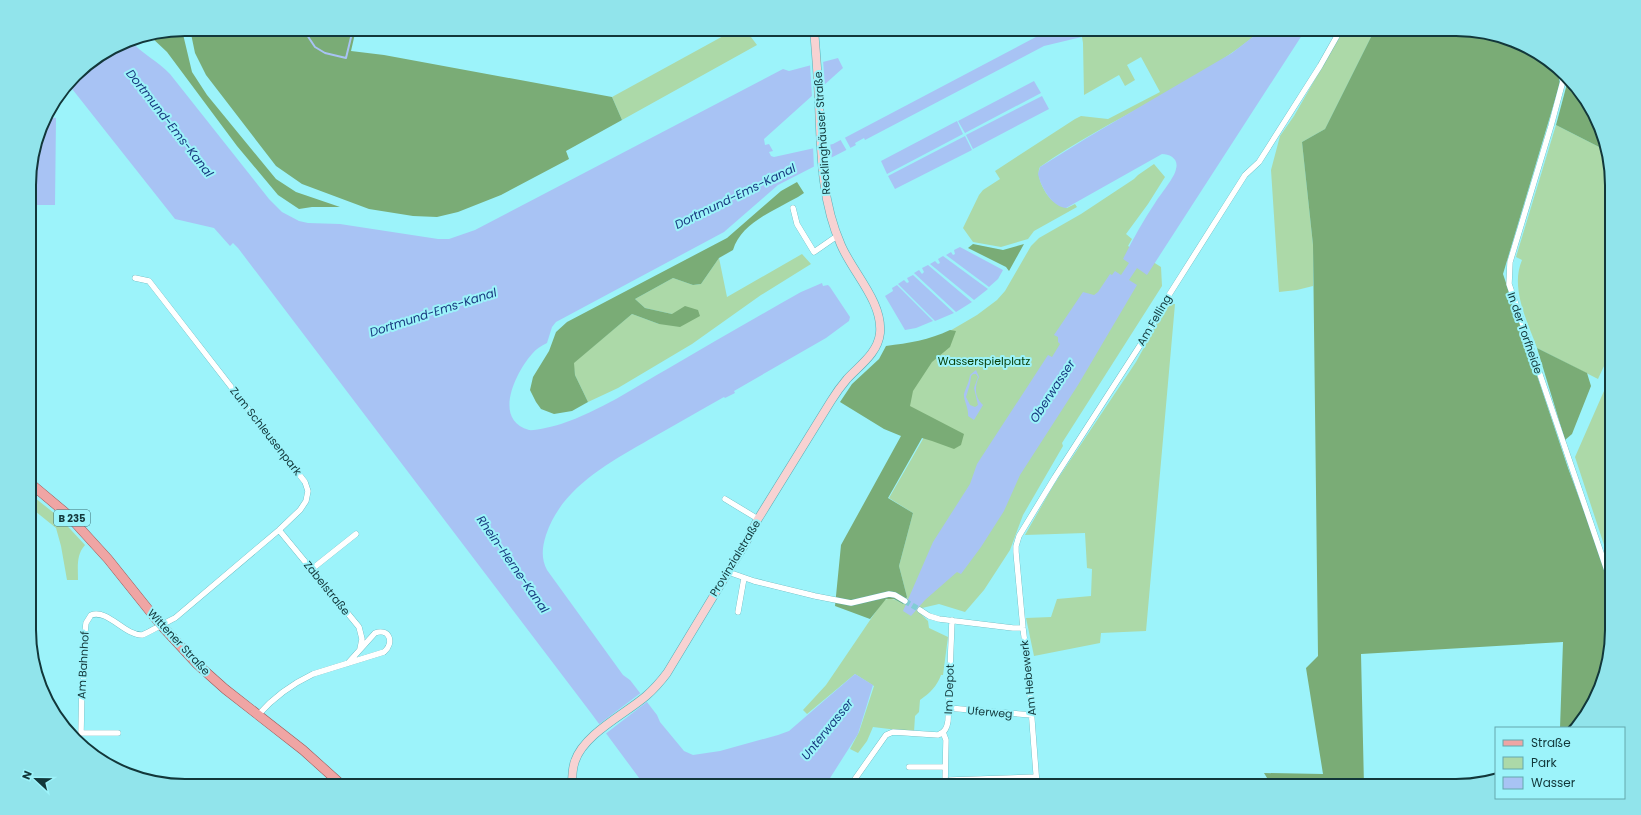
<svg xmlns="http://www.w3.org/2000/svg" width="1641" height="815" viewBox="0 0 1641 815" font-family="Poppins,sans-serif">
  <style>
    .green { fill: #acd9a8 }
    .forest { fill: #7aac76 }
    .water { fill: #a8c3f4; fill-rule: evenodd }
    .pier { fill: #9cf3fa }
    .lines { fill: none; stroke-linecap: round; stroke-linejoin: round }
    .stream { stroke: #a8c3f4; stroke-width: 2 }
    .minor-tunnel { stroke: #80cdd4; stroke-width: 5.5; stroke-dasharray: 5.5 3; stroke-linecap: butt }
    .minor-casing { stroke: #56adb4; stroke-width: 6 }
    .secondary-casing { stroke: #56adb4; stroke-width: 9 }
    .primary-casing { stroke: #9a5858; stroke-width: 10 }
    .minor { stroke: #fff; stroke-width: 5.5 }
    .secondary { stroke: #f7d2d2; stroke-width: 8 }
    .primary { stroke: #efa5a4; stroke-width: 9 }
    .labels { text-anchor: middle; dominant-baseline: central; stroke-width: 4; stroke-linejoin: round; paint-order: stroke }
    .shield { fill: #9cf3fa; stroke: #3b6f74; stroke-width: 1 }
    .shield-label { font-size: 10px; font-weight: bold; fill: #12373a }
    .street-label { font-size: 11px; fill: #12373a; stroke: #9cf3fa }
    .park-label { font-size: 11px; fill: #094009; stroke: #9cf3fa }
    .water-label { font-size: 12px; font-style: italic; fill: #18397f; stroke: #9cf3fa }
    .rim { fill: none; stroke: #12373a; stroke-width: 2 }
  </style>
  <rect width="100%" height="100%" fill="#9cf3fa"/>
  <path class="green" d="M736 29H745L757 45 622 120 612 97Z
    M1115 29H1263C1197 85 1111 117 1040 167 1035 176 1046 196 1053 201 1057 204 1063 206 1067 208L1075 204 1077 207 1034 231 1028 239 1001 247 973 242 963 228 979 195 983 190 1000 179 995 171 1075 119 1081 116 1108 119 1160 92 1141 57 1127 65 1135 80 1125 86 1119 75 1084 95 1083 43 1082 37Z
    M1344 29H1375L1325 129 1302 142 1313 245V286L1297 290 1279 292 1271 170 1280 136 1294 116Z
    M1556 125 1607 151 1611 165V351L1598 379 1537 348C1527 320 1510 288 1522 260L1516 257Z
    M1154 164 1165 177 1148 204 1126 234 1132 239 1128 246 1161 267 1162 286 1062 443 1063 446 1023 515 1010 550 984 590 965 612 939 604 922 608 919 612 928 621 929 628 948 637 943 675H941C937 686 930 693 920 700L919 712 915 716 914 732 873 727 867 741 858 753 850 749 859 732 874 686 855 674 807 714 803 710 826 685 883 601C891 596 896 600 903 604L907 597 899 566 913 513 889 498 931 425 890 400 948 332 977 315 997 300 1005 291 1031 246 1039 238 1081 214 1134 179 1138 175Z
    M802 254 811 264 761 295 692 344 618 388 588 402 575 375 573 363 632 314 659 324 672 314 645 308 635 299 673 278 693 285 701 284 719 258 727 297Z
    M1168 304H1175L1146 631 1101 633 1100 643 1034 656 1026 618 1051 617 1057 599 1091 596 1092 569 1087 568 1085 533 1025 535 1053 486 1136 362Z
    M1611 375 1612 569 1575 457Z
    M30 494 59 517 85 545C76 555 78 567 78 580H67L61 546 56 528 30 507Z"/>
  <path class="forest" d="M190 29H356L351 51 384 55 612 97 622 120 566 151 569 159 501 195 458 212 437 217 413 216 369 209 302 184 276 166 206 75 195 53Z
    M1375 29H1456L1525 45 1557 71 1560 83 1503 274 1568 468 1612 587V631L1596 699 1577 728H1560L1563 642 1361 654 1364 786H1272L1264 773 1323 774 1306 668 1318 656 1313 245 1302 142 1325 129Z
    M182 30 192 72 207 95 276 179 296 192 340 207H312L299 209 278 195 237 146 167 52 150 36Z
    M1568 80 1580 90 1600 125 1607 151 1556 125Z
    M797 182 804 193 798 197C775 210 741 223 733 250L719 258 701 284 693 285 673 278 635 299 645 308 672 314 685 306 698 310 700 316 680 327 659 324 632 314 574 363 575 375 588 402 572 411 554 414 541 409 536 402 530 390 533 377 549 351 556 332 567 322 727 238 781 191Z
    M973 244 1003 250 1024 244 1009 271 1006 267 968 248Z
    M950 330 956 331 950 347 932 362 913 391 910 406 964 434 961 445 954 449 932 441 922 438 888 498 913 513 899 566 907 597 903 604 894 599H886L870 619 835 606 841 545 901 436 884 429 840 402 852 384 879 359 886 346C909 343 929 340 950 330Z
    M1537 348 1587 373 1591 386 1572 434 1565 440Z"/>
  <path class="water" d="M1051 29H1115L1044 46 865 140 864 138 855 143 856 145 778 185 724 232 556 322 552 327 547 343C541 346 536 349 532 354 516 372 492 420 529 430 534 431 555 426 561 424 600 411 634 388 669 368 713 342 757 317 801 292L822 283 823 286 828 285 830 287 850 317 849 321 826 338 734 391 735 393 725 398 724 397C699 411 675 425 650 439 609 463 562 487 546 535 542 548 541 558 547 570L623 675 630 680 657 715 660 722 684 751 693 755 720 751 778 735 789 731 855 674 873 685 858 734 825 786H645L591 713 238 248 233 243 230 246 214 228 175 219 69 85 82 68 125 41 130 40C142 54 158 61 170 74L269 199 282 212 299 221 308 223 340 224 438 239H449L475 230 783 69 789 71 838 58 843 68 764 139 765 145 769 144 773 151 769 152 771 156 774 157 833 144Z
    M1263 29H1306L1147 275 1137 268 1129 280 1137 285 1078 385 1020 475 1004 511 981 547 961 574 957 572 925 600 911 616 903 611 933 542 970 484 977 464 1048 355 1052 357 1060 344 1058 342V337L1054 335 1083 292 1094 295 1098 292 1110 274 1112 275 1115 271 1121 275 1129 263 1123 259 1124 257C1133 239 1143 221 1155 203 1160 195 1175 177 1176 169 1179 159 1170 154 1162 154L1066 208C1052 207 1041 187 1038 174L1040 167 1090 136 1232 53Z
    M1034 81 1041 93 965 133 958 121Z
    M1042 96 1049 109 973 149 966 135Z
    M48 111V117L56 118 55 205H35L36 149 45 116Z
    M957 121 963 134 887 174 881 161Z
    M965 136 972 150 895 189 888 176Z
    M960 247 1003 270 998 279 989 287 946 255 951 252 953 255 955 254 954 250Z
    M943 256 988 289 974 300 930 264 935 261 938 264 940 263 938 259Z
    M928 265 972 302 956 312 914 273 919 270 922 274 924 272 922 268Z
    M913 275 954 313 935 321 898 284 904 280 907 283 909 282 907 278Z
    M897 285 933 321 916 328 905 330 885 296 893 291 892 288Z
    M976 370 979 377C974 387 975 398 983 405L974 420 968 416C969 408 963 399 964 394 966 387 969 383 970 375ZM973 374H976L978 377 974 388 978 405 975 407 970 405 966 397 970 384 971 376Z"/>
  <path class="pier" d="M823 60 825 87 812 98 810 64Z
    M844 136 851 149 847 151 840 139Z
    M830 142 832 160 814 169 813 146Z
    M642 692 648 701 604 735 598 725Z"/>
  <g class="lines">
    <path class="stream" d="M296 29 305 32 315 47 325 53 346 58 353 29"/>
    <path class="minor-tunnel" d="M905 601 920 610"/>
    <defs>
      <path id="minor" d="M1564 77 1551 126 1510 262 1509 284 1612 585
        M793 208 797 224 814 252 837 236
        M725 499 758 519
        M279 530 359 627 362 639 360 649
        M312 569 356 534
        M728 572 754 581 815 596 851 603 889 594 895 595 905 601
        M920 610 929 616 939 619 1013 628H1023
        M738 612 744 578
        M948 708 1032 715
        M258 715C273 698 292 684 313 674L384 652C395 642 389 628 375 633L348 663
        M943 732 946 740 945 786
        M118 733H81L82 684 85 674V632L86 623 91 615C108 609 124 635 142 635 146 634 168 621 175 618L279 530 300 510 306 501 308 491 305 482 149 281 135 278
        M909 767H945
        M950 780 1036 777
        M850 786 886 735 893 732 938 735C945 732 947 728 948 721L952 620
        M1037 786 1028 668 1023 628 1016 552V546L1019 536 1055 477 1148 333 1169 295 1245 175 1259 162 1320 66 1341 29"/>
      <path id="secondary" d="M572 786C572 778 572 769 575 761 584 734 625 714 646 696 654 689 661 681 667 673L745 544 758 519 831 401C836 393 841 386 847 379 860 365 878 353 880 333 883 302 853 273 841 245 821 200 821 151 819 102 818 78 816 53 814 29"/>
      <path id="primary" d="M30 483 67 514 108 559 160 624 197 664 225 689 303 750 343 786"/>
    </defs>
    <use href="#minor" class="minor-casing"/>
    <use href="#secondary" class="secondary-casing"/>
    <use href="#primary" class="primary-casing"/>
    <use href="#minor" class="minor"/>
    <use href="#secondary" class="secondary"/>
    <use href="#primary" class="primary"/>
  </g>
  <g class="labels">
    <rect class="shield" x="54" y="510" width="36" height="16" rx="3"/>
    <g class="shield-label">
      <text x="72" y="518">B 235</text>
    </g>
    <g class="street-label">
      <text transform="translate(822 133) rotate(-94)">Recklinghäuser Straße</text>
      <text transform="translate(1154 320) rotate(-60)">Am Felling</text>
      <text transform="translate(1525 333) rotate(71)">In der Torfheide</text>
      <text transform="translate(266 431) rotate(52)">Zum Schleusenpark</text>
      <text transform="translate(735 558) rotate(-59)">Provinzialstraße</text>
      <text transform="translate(327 588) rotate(51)">Zabelstraße</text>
      <text transform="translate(179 642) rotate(47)">Wittener Straße</text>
      <text transform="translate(83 665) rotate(-87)">Am Bahnhof</text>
      <text transform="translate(1028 678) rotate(-96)">Am Hebewerk</text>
      <text transform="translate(949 689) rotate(-88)">Im Depot</text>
      <text transform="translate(990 712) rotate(5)">Uferweg</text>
    </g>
    <g class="park-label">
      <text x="984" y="361">Wasserspielplatz</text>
    </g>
    <g class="water-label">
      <text transform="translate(170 123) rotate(52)">Dortmund-Ems-Kanal</text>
      <text transform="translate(735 196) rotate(-26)">Dortmund-Ems-Kanal</text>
      <text transform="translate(433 312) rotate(-18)">Dortmund-Ems-Kanal</text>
      <text transform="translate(1052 391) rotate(-57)">Oberwasser</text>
      <text transform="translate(513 564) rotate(55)">Rhein-Herne-Kanal</text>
      <text transform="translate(827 729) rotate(-51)">Unterwasser</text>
    </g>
  </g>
  <path d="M0 0H1641V815H0ZM185 36H1456A149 149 0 0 1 1605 185V630A149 149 0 0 1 1456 779H185A149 149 0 0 1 36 630V185A149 149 0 0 1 185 36Z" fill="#91e4eb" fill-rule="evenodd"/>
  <path class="rim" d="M185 36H1456A149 149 0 0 1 1605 185V630A149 149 0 0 1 1456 779H185A149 149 0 0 1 36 630V185A149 149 0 0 1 185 36Z"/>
  <rect x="1495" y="727" width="130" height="72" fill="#9cf3fa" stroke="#65a8ad"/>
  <rect x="1503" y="740" width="20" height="6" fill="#efa5a4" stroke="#65a8ad"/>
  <text x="1531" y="747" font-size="12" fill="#12373a">Straße</text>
  <rect x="1503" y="757" width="20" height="12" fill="#acd9a8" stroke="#65a8ad"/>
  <text x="1531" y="767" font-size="12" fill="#12373a">Park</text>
  <rect x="1503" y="777" width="20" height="12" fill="#a8c3f4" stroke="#65a8ad"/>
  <text x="1531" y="787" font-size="12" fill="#12373a">Wasser</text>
  <g transform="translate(36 779) rotate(292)" stroke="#9cf3fa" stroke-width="3" paint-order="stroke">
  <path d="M0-3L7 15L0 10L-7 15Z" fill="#12373a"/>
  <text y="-6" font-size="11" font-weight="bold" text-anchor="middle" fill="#12373a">N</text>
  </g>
</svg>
